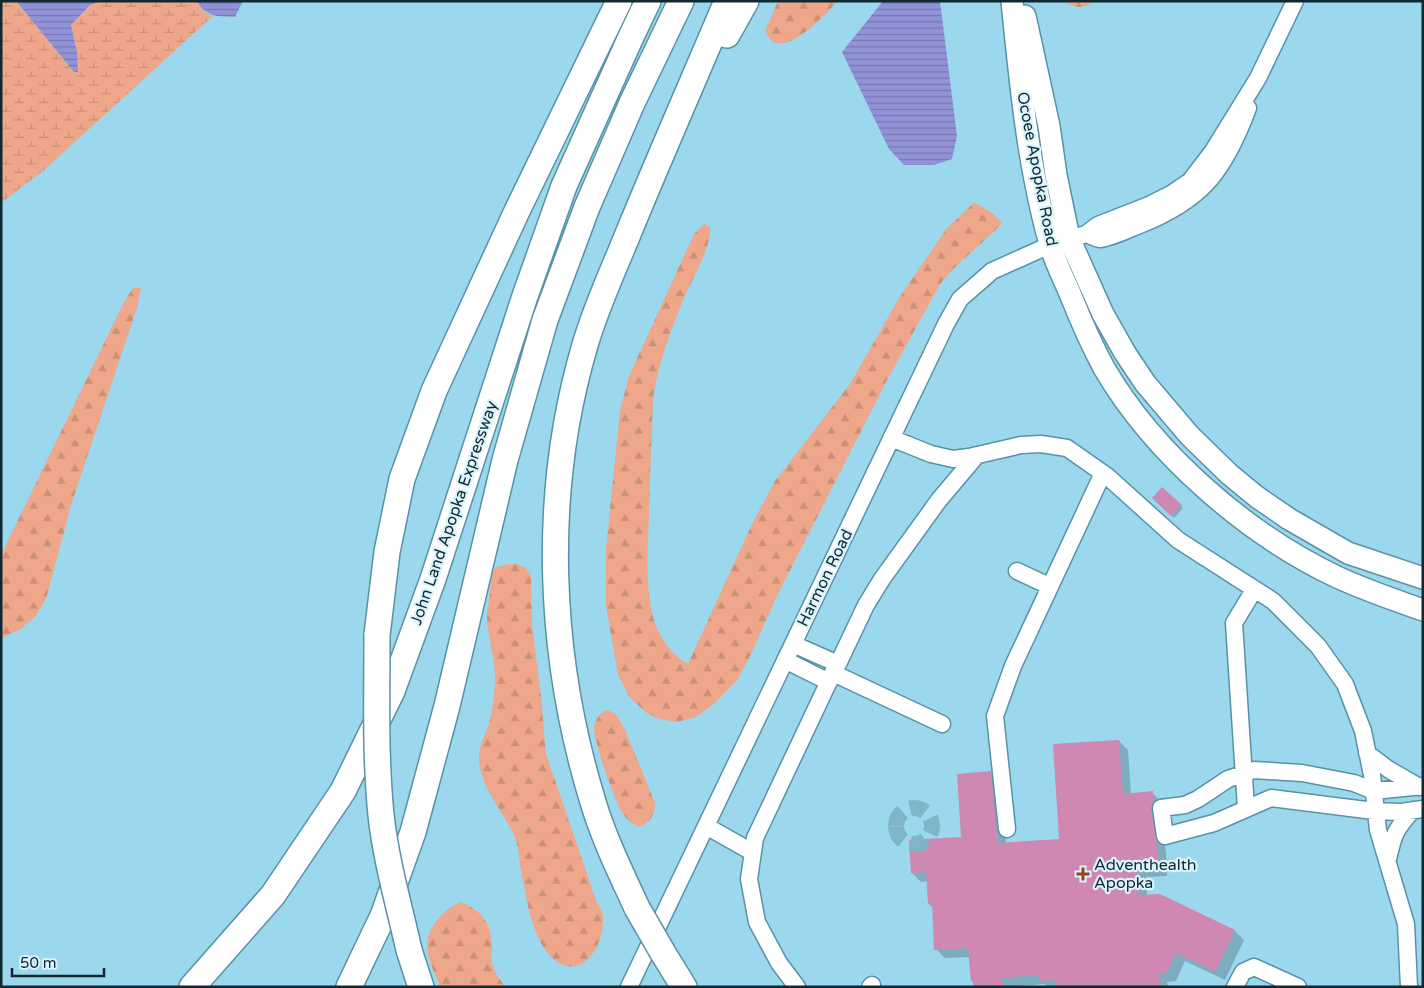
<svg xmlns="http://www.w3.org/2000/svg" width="1424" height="988" viewBox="0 0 1424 988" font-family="'Varela Round',sans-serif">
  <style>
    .forest { fill: url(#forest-firs) }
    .wetland { fill: url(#wetland-marsh) }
    .water { fill: url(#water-rules) }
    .shadow { fill: #0003 }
    .building { fill: #ce88b2 }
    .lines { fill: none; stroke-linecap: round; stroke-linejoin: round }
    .minor-tunnel { stroke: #7fb5c8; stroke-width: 16; stroke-dasharray: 16 8; stroke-linecap: butt }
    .minor-casing { stroke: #5792a7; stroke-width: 19 }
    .major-casing { stroke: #5792a7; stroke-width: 24 }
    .highway-casing { stroke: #5792a7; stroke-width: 28 }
    .minor { stroke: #fff; stroke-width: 16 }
    .major { stroke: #fff; stroke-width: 21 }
    .highway { stroke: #fff; stroke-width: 25 }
    .highway-bridge-casing { stroke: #5792a7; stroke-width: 28; stroke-linecap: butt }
    .highway-bridge { stroke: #fff; stroke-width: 25 }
    .poi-dot { fill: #8e4626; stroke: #dbf3fc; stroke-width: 2 }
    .labels { text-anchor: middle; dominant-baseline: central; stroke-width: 4.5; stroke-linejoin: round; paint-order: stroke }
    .street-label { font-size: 16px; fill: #0f2831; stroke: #dbf3fc }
    .poi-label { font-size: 16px; fill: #0f2831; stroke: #dbf3fc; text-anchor: start }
  </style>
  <defs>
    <pattern id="forest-firs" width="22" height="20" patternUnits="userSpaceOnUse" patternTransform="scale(1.25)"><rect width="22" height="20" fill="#eea78a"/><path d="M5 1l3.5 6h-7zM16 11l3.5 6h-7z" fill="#cb9078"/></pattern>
    <pattern id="wetland-marsh" width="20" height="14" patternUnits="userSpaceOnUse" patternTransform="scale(1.25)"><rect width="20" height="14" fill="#eea78a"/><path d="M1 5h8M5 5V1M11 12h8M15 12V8" fill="none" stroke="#cb9078"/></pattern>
    <pattern id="water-rules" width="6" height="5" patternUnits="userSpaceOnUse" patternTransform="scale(1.25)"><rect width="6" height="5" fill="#9292d8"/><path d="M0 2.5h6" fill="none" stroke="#7677b0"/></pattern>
  </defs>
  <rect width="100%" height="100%" fill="#9bd8ee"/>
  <path class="forest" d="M778 1H837C828 13 789 54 772 41 769 39 767 34 765 31Z
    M1063 1H1094C1082 10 1076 8 1063 1Z
    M974 203C981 205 1000 217 1002 224L951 271 941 283 930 302 885 384 777 596 751 654 738 679 715 703 696 717 677 722 660 719 648 714 630 698 618 675 606 606V548L620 411 629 376 694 234 704 224 710 227C712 245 692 280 684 298 671 330 658 364 653 398 652 436 650 475 649 513 648 549 644 588 655 623 661 640 673 656 688 664L752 524 775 481 850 384 899 298 947 228Z
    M133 288H141L137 308 72 502 46 599 35 617 19 630 1 638V555L123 304Z
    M517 564 526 568 531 576 532 625 541 696 546 754 596 900C598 905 603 912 603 917 605 952 574 988 546 951 530 929 525 891 520 864 519 855 518 844 514 835 503 811 478 784 479 756 479 745 485 735 489 724 493 708 495 692 495 676 495 656 487 636 487 616 487 607 490 598 490 590 491 584 491 576 493 571 498 563 509 565 517 564Z
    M607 710 616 714 626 732 655 803C655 815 651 821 640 827 630 824 623 816 619 806 613 796 593 738 594 728 595 720 599 713 607 710Z
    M461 902C483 912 491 922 492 947 492 952 491 958 492 963 494 972 500 980 506 987H441C429 962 418 941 439 918 446 910 451 906 461 902Z"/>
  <path class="wetland" d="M1 1H16L74 72 77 52 71 25 90 5 102 1H197L206 13 213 16 43 171 1 203Z"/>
  <path class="water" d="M16 1H102L90 5 71 25 77 52 78 72H74Z
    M197 1H243L235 17C217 16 207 18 197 1Z
    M883 1H940L957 136 952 159 934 165H904L889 149 842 52Z"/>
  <path class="shadow" d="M1162 489 1183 508 1174 518 1154 498Z
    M1119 741 1128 750 1131 795 1152 793 1162 802 1160 819 1166 852 1167 876 1146 877 1147 896 1160 895 1235 931 1244 940 1225 980 1185 961 1176 981 1167 982 1168 987H1047L1044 984 1011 987H975L972 981 970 957 945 958 936 949 933 908 929 904 928 881 921 882 912 873 962 839 990 773 999 782 1006 843 1060 840Z"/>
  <path class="building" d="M1162 487 1182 505 1171 516 1152 498Z
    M1119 740 1123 794 1153 791 1154 801 1151 809 1157 842 1159 867 1137 869 1139 895 1160 894 1235 930 1215 972 1176 953 1167 972 1159 974 1160 987H1056V980L1039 981V975L1002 978 1003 987H973V981L971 982 968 948 934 950 932 904H928L926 872 911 873 909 840 961 837 957 774 991 771 998 843 1059 839 1053 744Z"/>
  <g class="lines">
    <path class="minor-tunnel" d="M896 826a18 18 0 1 1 36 0a18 18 0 1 1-36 0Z"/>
    <defs>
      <path id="minor" d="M1086 234C1090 235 1096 239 1100 239 1110 238 1127 230 1137 226 1201 201 1224 173 1248 108
        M891 438 931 454 953 459 969 457 1021 445 1041 444 1067 448 1107 476 1178 540 1273 601 1318 646 1345 684 1363 731 1372 775 1378 830 1406 924 1409 987
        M1017 571 1049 586
        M793 644 838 664 866 605 882 579 939 500 977 455
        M785 660 829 682
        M833 673 942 724
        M1367 753 1388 769 1419 787
        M1423 786 1374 791 1354 783 1302 773 1254 770 1228 779 1198 799 1185 805 1161 808 1165 836 1214 823 1271 798 1374 811 1401 812 1423 809
        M1246 808 1234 623 1254 590
        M706 826 752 852
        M1007 829 995 716 1013 666 1103 473
        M1388 859C1394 833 1395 830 1413 810
        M629 987 946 324 960 299 992 271 1050 245 1086 234 1098 225 1149 205 1171 194 1190 181 1213 151 1258 78 1295 1
        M797 987 779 963 757 922 749 879 755 838 839 660
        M870 987 872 985
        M1235 987 1243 972 1254 967 1298 987"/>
      <path id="major" d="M1012 1C1020 82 1028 166 1050 244 1055 262 1064 279 1071 296 1081 321 1091 344 1104 368 1154 454 1248 535 1337 577 1365 590 1394 600 1423 610
        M1025 16 1049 126 1056 175 1069 238 1103 314 1125 353 1145 383 1189 435 1229 474 1257 497 1289 519 1348 553 1423 578"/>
      <path id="highway" d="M727 35 746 1
        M377 635 387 552 402 479 434 391 517 211 619 1
        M637 908C621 873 604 839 593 802 548 655 541 494 585 345 596 307 613 271 628 234 660 156 694 79 727 1
        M409 950 421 987
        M663 953 684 987
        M192 987 273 895 343 791 392 691 433 579 525 296 564 186 630 39 648 1
        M349 987 383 916 413 832 447 706 505 460 545 320 587 207 632 103 681 1"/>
    </defs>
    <use href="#minor" class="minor-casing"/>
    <use href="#major" class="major-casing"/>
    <use href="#highway" class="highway-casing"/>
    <use href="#minor" class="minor"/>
    <use href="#major" class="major"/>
    <use href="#highway" class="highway"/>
    <defs>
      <path id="highway-bridge" d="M377 635C377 695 375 755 381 815 386 861 399 905 409 950
        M637 908 663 953"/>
    </defs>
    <use href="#highway-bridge" class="highway-bridge-casing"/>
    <use href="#highway-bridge" class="highway-bridge"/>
  </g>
  <path class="poi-dot" d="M1080.5 866.5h5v5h5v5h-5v5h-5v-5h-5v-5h5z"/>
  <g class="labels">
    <g class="street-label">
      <text transform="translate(1037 169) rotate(79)">Ocoee Apopka Road</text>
      <text transform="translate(454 513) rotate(-71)">John Land Apopka Expressway</text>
      <text transform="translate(825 578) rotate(-64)">Harmon Road</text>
    </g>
    <g class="poi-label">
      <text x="1094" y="865">Adventhealth<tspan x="1094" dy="18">Apopka</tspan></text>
    </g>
  </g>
  <rect width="1424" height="988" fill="none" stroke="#0f2831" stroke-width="5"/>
  <path d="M12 968v8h92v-8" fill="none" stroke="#0f2831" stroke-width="2.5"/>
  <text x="20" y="968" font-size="15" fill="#0f2831" stroke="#dbf3fc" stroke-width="4" paint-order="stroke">50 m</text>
</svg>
